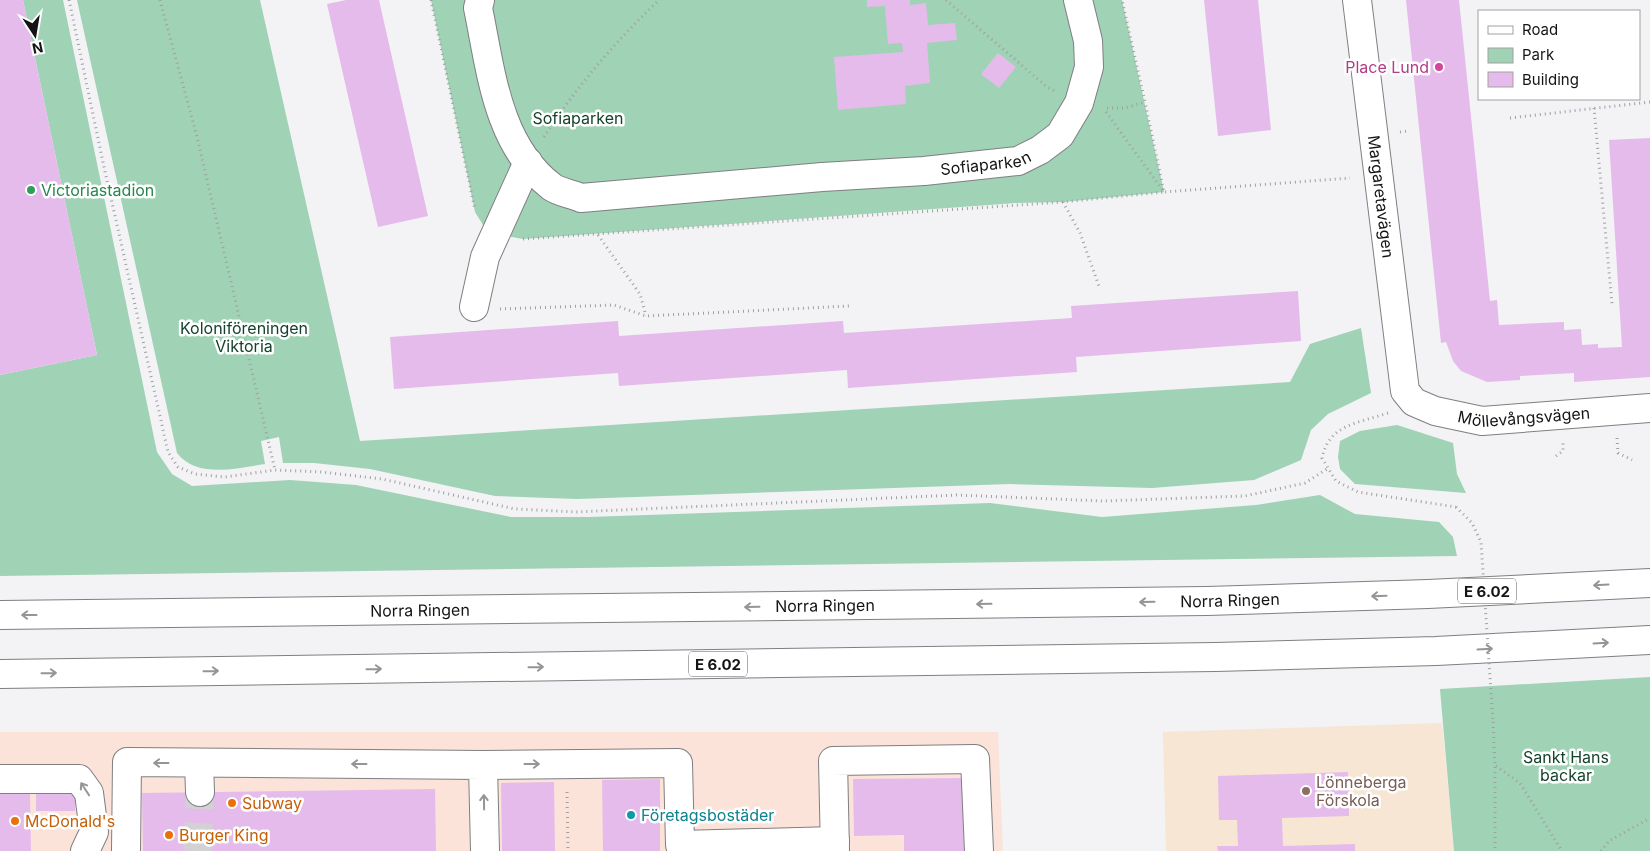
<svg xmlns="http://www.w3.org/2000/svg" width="1650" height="851" viewBox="0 0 1650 851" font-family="Inter,sans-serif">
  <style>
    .commercial { fill: #fbe3d9 }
    .education { fill: #f6e6d3 }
    .green { fill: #a0d2b5 }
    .building { fill: #e5bbeb }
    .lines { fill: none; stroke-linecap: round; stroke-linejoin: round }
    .minor-tunnel { stroke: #d2d1d3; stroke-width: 28; stroke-dasharray: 28 14; stroke-linecap: butt }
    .minor-casing { stroke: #7f7e81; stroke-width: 30 }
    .major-casing { stroke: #7f7e81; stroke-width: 30 }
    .path { stroke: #a09fa1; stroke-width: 3; stroke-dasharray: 1 4; stroke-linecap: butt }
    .minor { stroke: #fff; stroke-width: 28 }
    .major { stroke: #fff; stroke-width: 28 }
    .path-bridge { stroke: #a09fa1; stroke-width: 3; stroke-dasharray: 1 4; stroke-linecap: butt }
    .oneway { stroke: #969596 }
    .hotel-dot { fill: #d1479c; stroke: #fff; stroke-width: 2 }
    .leisure-dot { fill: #2e9e5b; stroke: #fff; stroke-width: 2 }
    .education-dot { fill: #8d6e63; stroke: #fff; stroke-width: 2 }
    .food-dot { fill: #e8710a; stroke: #fff; stroke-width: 2 }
    .culture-dot { fill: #0f9aa8; stroke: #fff; stroke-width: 2 }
    .labels { text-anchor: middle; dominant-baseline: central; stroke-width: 5; stroke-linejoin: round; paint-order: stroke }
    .shield { fill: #fff; stroke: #5b5a5b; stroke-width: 1 }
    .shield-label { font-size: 15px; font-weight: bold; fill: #151415 }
    .hotel-label { font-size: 16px; fill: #b23c85; stroke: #fff; text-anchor: end }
    .park-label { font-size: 16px; fill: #14432c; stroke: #fff }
    .street-label { font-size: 16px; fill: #151415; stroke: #fff }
    .leisure-label { font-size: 16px; fill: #27864d; stroke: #fff; text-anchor: start }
    .education-label { font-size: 16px; fill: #785e54; stroke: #fff; text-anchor: start }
    .food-label { font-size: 16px; fill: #c56008; stroke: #fff; text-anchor: start }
    .culture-label { font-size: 16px; fill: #0d838f; stroke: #fff; text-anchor: start }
  </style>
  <rect width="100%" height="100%" fill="#f3f2f5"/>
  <path class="commercial" d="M0 732H998L1003 851H0Z"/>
  <path class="education" d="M1442 723 1454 851H1166L1163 732Z"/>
  <path class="green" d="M23 0H63L157 452 172 474 192 486 290 480 356 485 511 517H589L990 503 1102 517 1256 505 1320 495 1355 514 1439 522 1453 537 1457 556 0 576V375L97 355Z
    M77 0H260L360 441 1290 382 1310 344 1361 328 1371 393 1328 414 1311 430 1301 460 1254 480 1152 488 1010 484 577 499 495 496 370 469 314 463H283L279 437 261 441 265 464C237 468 197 479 177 453Z
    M431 0H1122L1164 192 1063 202 1016 203 523 239 495 234 483 225 475 212Z
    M1397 425 1453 443 1457 474 1466 493 1355 484 1340 469 1338 457 1340 441 1360 431Z
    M1650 677V851H1454L1440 689Z"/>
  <path class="building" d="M0 0H23L97 355 0 375Z
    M346 0H379L428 216 378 227 327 4Z
    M867 0H910V5L926 3 928 25 955 23 957 40 927 43 930 83 905 86 906 104 838 110 834 57 903 52 902 43 888 44 885 6 867 7Z
    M1204 0H1258L1271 130 1218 136Z
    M1406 0H1459L1490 301 1497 300 1499 325 1564 322V330L1581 329 1582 345 1598 344V348L1622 347 1609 140 1650 138V377L1574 382V373L1520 376V380L1487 382 1461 371 1453 361 1446 342 1441 343Z
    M998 53 1016 67 999 88 981 74Z
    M1298 291 1301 341 1076 357 1077 372 848 388 847 370 619 386 618 373 394 389 390 337 618 321 619 336 843 321 844 333 1072 318 1071 306Z
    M1348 772 1349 816 1282 818 1283 846 1355 844V851H1218L1217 846H1238L1237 820H1219L1218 776Z
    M963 778 964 851H904V835L854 836 853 779Z
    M660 779V851H603L602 780Z
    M554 782 555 851H502L501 783Z
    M435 789 436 851H143L142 793Z
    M0 791H30L31 851H0Z
    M36 794H75V811H36Z"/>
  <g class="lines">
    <path class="minor-tunnel" d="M197 851 200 792"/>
    <defs>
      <g id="minor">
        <path id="s1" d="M480 0 478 8C491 71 497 145 552 187 559 192 572 194 581 198L822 177 924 171 1018 161 1040 150 1060 135 1079 103 1089 67 1088 41 1078 0"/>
        <path id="s2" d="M1357 0 1405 391 1414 402 1435 411 1482 421 1650 408"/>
        <path d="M474 307 485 257 528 162"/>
        <path d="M199 763 200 792"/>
        <path d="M483 765 678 763 680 845 835 841"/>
        <path d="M0 779H79L89 793 94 832 85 851"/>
        <path d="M126 851 127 762 483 765 485 851"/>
        <path d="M835 851 833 761 975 759 979 851"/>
      </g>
      <g id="major">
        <path id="s3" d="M0 615 1207 601 1428 594 1650 583"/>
        <path d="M0 674 1215 657 1436 651 1650 640"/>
      </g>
    </defs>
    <use href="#minor" class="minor-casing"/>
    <use href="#major" class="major-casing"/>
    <path class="path" d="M69 0 104 167 168 452 178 467 195 474 225 477 275 470 322 472 382 479 515 509 575 512 956 495 1103 501 1245 496 1305 483 1327 469
      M160 0 197 137 275 470
      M431 0 475 210
      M946 0 1047 87 1055 91
      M1107 108H1125L1145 102 1122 0
      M1594 108 1612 304
      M1106 112 1164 192 1350 178
      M1510 118 1650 102
      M1400 132 1408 131
      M544 137C576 87 616 41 659 0
      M1063 202 1080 233 1100 289
      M598 235 640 294 646 316
      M523 239 1063 202 1164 192 1145 102
      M500 309 614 305 646 316 849 306
      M1388 413C1359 423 1329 424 1322 458L1336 481 1358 492 1456 507
      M1617 438 1618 453 1632 460
      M1556 456 1563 451V441
      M1493 722 1495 766V851
      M1496 766 1520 783 1562 851
      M567 792 568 851
      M1601 851 1609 841 1650 818"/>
    <use href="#minor" class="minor"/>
    <use href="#major" class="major"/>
    <path class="path-bridge" d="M1456 507 1472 523 1481 542 1493 722"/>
  </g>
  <defs><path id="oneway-shaft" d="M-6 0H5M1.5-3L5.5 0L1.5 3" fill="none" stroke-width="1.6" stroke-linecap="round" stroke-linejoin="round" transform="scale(1.25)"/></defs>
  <g class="oneway">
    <use href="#oneway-shaft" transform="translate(1601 585) rotate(177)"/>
    <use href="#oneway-shaft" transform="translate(1379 596) rotate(178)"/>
    <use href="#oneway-shaft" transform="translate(1147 602) rotate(179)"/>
    <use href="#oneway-shaft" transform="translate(984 604) rotate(179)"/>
    <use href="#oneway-shaft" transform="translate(752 607) rotate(179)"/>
    <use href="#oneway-shaft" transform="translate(29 615) rotate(180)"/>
    <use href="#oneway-shaft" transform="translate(1601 643) rotate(-3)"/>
    <use href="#oneway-shaft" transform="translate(1485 649) rotate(-3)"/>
    <use href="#oneway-shaft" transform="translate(536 667) rotate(-1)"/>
    <use href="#oneway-shaft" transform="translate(374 669) rotate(-1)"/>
    <use href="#oneway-shaft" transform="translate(211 671) rotate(-1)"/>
    <use href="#oneway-shaft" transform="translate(49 673) rotate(-1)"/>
    <use href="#oneway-shaft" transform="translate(161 763) rotate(-180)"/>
    <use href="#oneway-shaft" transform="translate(359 764) rotate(-180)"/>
    <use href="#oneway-shaft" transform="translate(532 764)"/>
    <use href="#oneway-shaft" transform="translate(85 789) rotate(-123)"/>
    <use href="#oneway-shaft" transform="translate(484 802) rotate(-91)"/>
  </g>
  <circle class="hotel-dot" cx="1439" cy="67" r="5"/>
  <circle class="leisure-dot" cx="31" cy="190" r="5"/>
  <circle class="education-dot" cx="1306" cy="791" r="5"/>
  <g class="food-dot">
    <circle cx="232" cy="803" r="5"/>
    <circle cx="15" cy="821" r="5"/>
    <circle cx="169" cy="835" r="5"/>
  </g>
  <circle class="culture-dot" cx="631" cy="815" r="5"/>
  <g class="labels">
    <g class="shield">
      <rect x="1458" y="578.5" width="58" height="25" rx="4"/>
      <rect x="689" y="651.5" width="58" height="25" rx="4"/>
    </g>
    <g class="shield-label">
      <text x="1487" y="591">E 6.02</text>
      <text x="718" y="664">E 6.02</text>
    </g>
    <g class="hotel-label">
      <text x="1429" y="67">Place Lund</text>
    </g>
    <g class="park-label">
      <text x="578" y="118">Sofiaparken</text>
      <text x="244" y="328">Koloniföreningen<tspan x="244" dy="18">Viktoria</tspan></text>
      <text x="1566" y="757">Sankt Hans<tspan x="1566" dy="18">backar</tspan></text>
    </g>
    <g class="street-label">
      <text stroke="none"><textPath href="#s1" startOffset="644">Sofiaparken</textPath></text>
      <text stroke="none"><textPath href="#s2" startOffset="198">Margaretavägen</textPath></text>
      <text stroke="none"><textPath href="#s2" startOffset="521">Möllevångsvägen</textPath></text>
      <text stroke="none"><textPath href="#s3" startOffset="1230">Norra Ringen</textPath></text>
      <text stroke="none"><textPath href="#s3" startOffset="825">Norra Ringen</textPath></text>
      <text stroke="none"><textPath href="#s3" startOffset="420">Norra Ringen</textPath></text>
    </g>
    <g class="leisure-label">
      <text x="41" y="190">Victoriastadion</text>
    </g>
    <g class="education-label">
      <text x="1316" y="782">Lönneberga<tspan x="1316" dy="18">Förskola</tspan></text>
    </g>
    <g class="food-label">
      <text x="242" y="803">Subway</text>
      <text x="25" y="821">McDonald's</text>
      <text x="179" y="835">Burger King</text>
    </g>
    <g class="culture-label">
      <text x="641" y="815">Företagsbostäder</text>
    </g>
  </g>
  <rect x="1478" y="10" width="162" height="90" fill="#ffffff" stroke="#a1a1a1"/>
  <rect x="1488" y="26" width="25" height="8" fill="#ffffff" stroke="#a1a1a1"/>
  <text x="1522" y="35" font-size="15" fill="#151415">Road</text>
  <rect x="1488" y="48" width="25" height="15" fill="#a0d2b5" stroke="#a1a1a1"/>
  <text x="1522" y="60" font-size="15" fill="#151415">Park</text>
  <rect x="1488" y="72" width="25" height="15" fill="#e5bbeb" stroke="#a1a1a1"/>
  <text x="1522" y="85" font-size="15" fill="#151415">Building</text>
  <g transform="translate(35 35) rotate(168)" stroke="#ffffff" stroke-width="4" paint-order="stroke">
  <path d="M0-4L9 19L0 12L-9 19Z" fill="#151415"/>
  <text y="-8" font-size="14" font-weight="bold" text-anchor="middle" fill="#151415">N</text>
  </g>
</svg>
